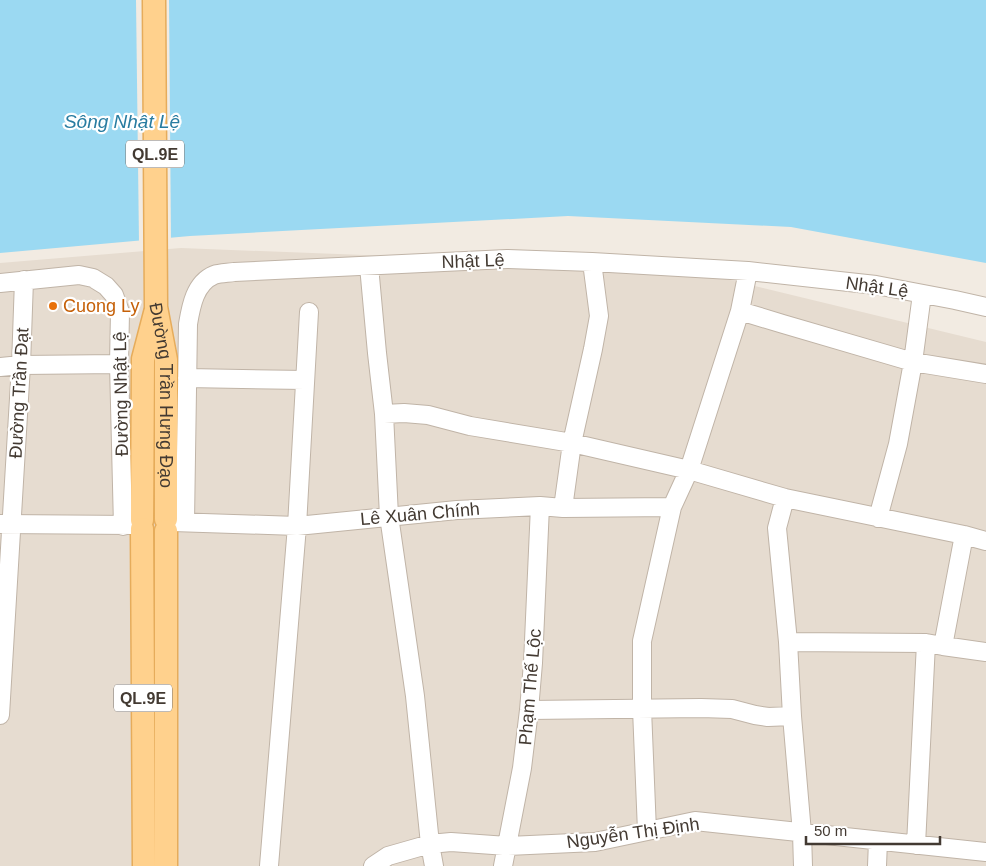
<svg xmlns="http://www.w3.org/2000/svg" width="986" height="866" viewBox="0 0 986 866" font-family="Arial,sans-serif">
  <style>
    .residential { fill: #e6dcd0 }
    .water { fill: #9bd9f2 }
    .pier { fill: #f2ebe2 }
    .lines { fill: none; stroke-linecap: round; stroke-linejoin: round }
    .minor-casing { stroke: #c0b4a7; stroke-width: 20 }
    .major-casing { stroke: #e6ac5b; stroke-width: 25 }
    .minor { stroke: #fff; stroke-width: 18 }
    .major { stroke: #ffd18d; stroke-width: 22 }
    .food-dot { fill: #e8710a; stroke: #fff; stroke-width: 2 }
    .labels { text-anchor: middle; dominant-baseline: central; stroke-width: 4.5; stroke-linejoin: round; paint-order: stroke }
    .shield { fill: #fff; stroke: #7b7570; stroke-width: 1 }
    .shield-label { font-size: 16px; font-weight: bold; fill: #433a32 }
    .street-label { font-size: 18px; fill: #433a32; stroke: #fff }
    .food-label { font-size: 18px; fill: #c56008; stroke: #fff; text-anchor: start }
    .water-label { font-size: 19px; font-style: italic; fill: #287ca1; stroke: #fff }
  </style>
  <rect width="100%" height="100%" fill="#f2ebe2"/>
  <path class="residential" d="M181 248 676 267 986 342V866H0V263Z"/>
  <path class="water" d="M0 0H986V263L791 227 568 216 190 236 0 253Z"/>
  <path class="pier" d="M136 0H169L171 241 139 243Z"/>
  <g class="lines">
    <defs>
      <path id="minor" d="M369 266 377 353 384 414 389 516 415 696 430 844 434 866
        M0 283 79 275 93 278 106 286 114 295 120 312 119 364 123 526
        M740 311 783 324 913 362 986 374
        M0 367 21 365 119 364
        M187 378 305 380
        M384 414 404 413 428 415 470 426 572 443 689 470 785 498 964 535 986 541
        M785 498 777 528 788 642 792 716 802 833 803 866
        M563 508 572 443 593 349 599 316 592 262
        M878 518 898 444 913 362 922 294
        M173 522 297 526 457 510 540 506 563 508 672 507
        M185 522 188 324C191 306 195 283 214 275 220 273 228 273 234 272L507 259 592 262 748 271 876 285 955 300 986 307
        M0 524 134 525
        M788 642 926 643 943 646 964 535
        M943 646 986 652
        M529 710 701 708 732 709 755 715 768 717 792 716
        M0 715 21 365 24 280
        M647 831 642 709V641L672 507 689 470 740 311 748 271
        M916 845 926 643
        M269 866 297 526 309 312
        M373 866 388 856 430 844 451 842 507 846 595 842 695 821 986 852
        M503 866 522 768 529 710 533 663 540 506
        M877 866 878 841"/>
      <g id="major">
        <path id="s1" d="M154 0 156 307 166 360V519"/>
        <path d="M142 520 143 359 155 313"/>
        <path d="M142 529 144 866"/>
        <path d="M166 531V866"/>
      </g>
    </defs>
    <use href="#minor" class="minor-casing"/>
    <use href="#major" class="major-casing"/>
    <use href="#minor" class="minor"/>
    <use href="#major" class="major"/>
  </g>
  <circle class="food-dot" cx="53" cy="306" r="5"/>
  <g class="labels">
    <g class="shield">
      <rect x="126" y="140.5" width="58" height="27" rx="4"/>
      <rect x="114" y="684.5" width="58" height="27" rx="4"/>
    </g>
    <g class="shield-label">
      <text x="155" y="154">QL.9E</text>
      <text x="143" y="698">QL.9E</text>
    </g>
    <g class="street-label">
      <text transform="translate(473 261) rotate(-2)">Nhật Lệ</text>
      <text transform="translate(877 287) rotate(8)">Nhật Lệ</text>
      <text transform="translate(19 393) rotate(-87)">Đường Trần Đạt</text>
      <text transform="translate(121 394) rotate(-91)">Đường Nhật Lệ</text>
      <text stroke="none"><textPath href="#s1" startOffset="396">Đường Trần Hưng Đạo</textPath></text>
      <text transform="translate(420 514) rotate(-5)">Lê Xuân Chính</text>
      <text transform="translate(530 687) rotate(-85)">Phạm Thế Lộc</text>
      <text transform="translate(633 833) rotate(-8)">Nguyễn Thị Định</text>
    </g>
    <g class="food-label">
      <text x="63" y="306">Cuong Ly</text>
    </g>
    <g class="water-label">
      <text x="122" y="121">Sông Nhật Lệ</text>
    </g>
  </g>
  <path d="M806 836v8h134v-8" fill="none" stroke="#433a32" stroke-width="2.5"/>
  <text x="814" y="836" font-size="15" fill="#433a32" stroke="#ffffff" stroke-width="4" paint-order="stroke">50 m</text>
</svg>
